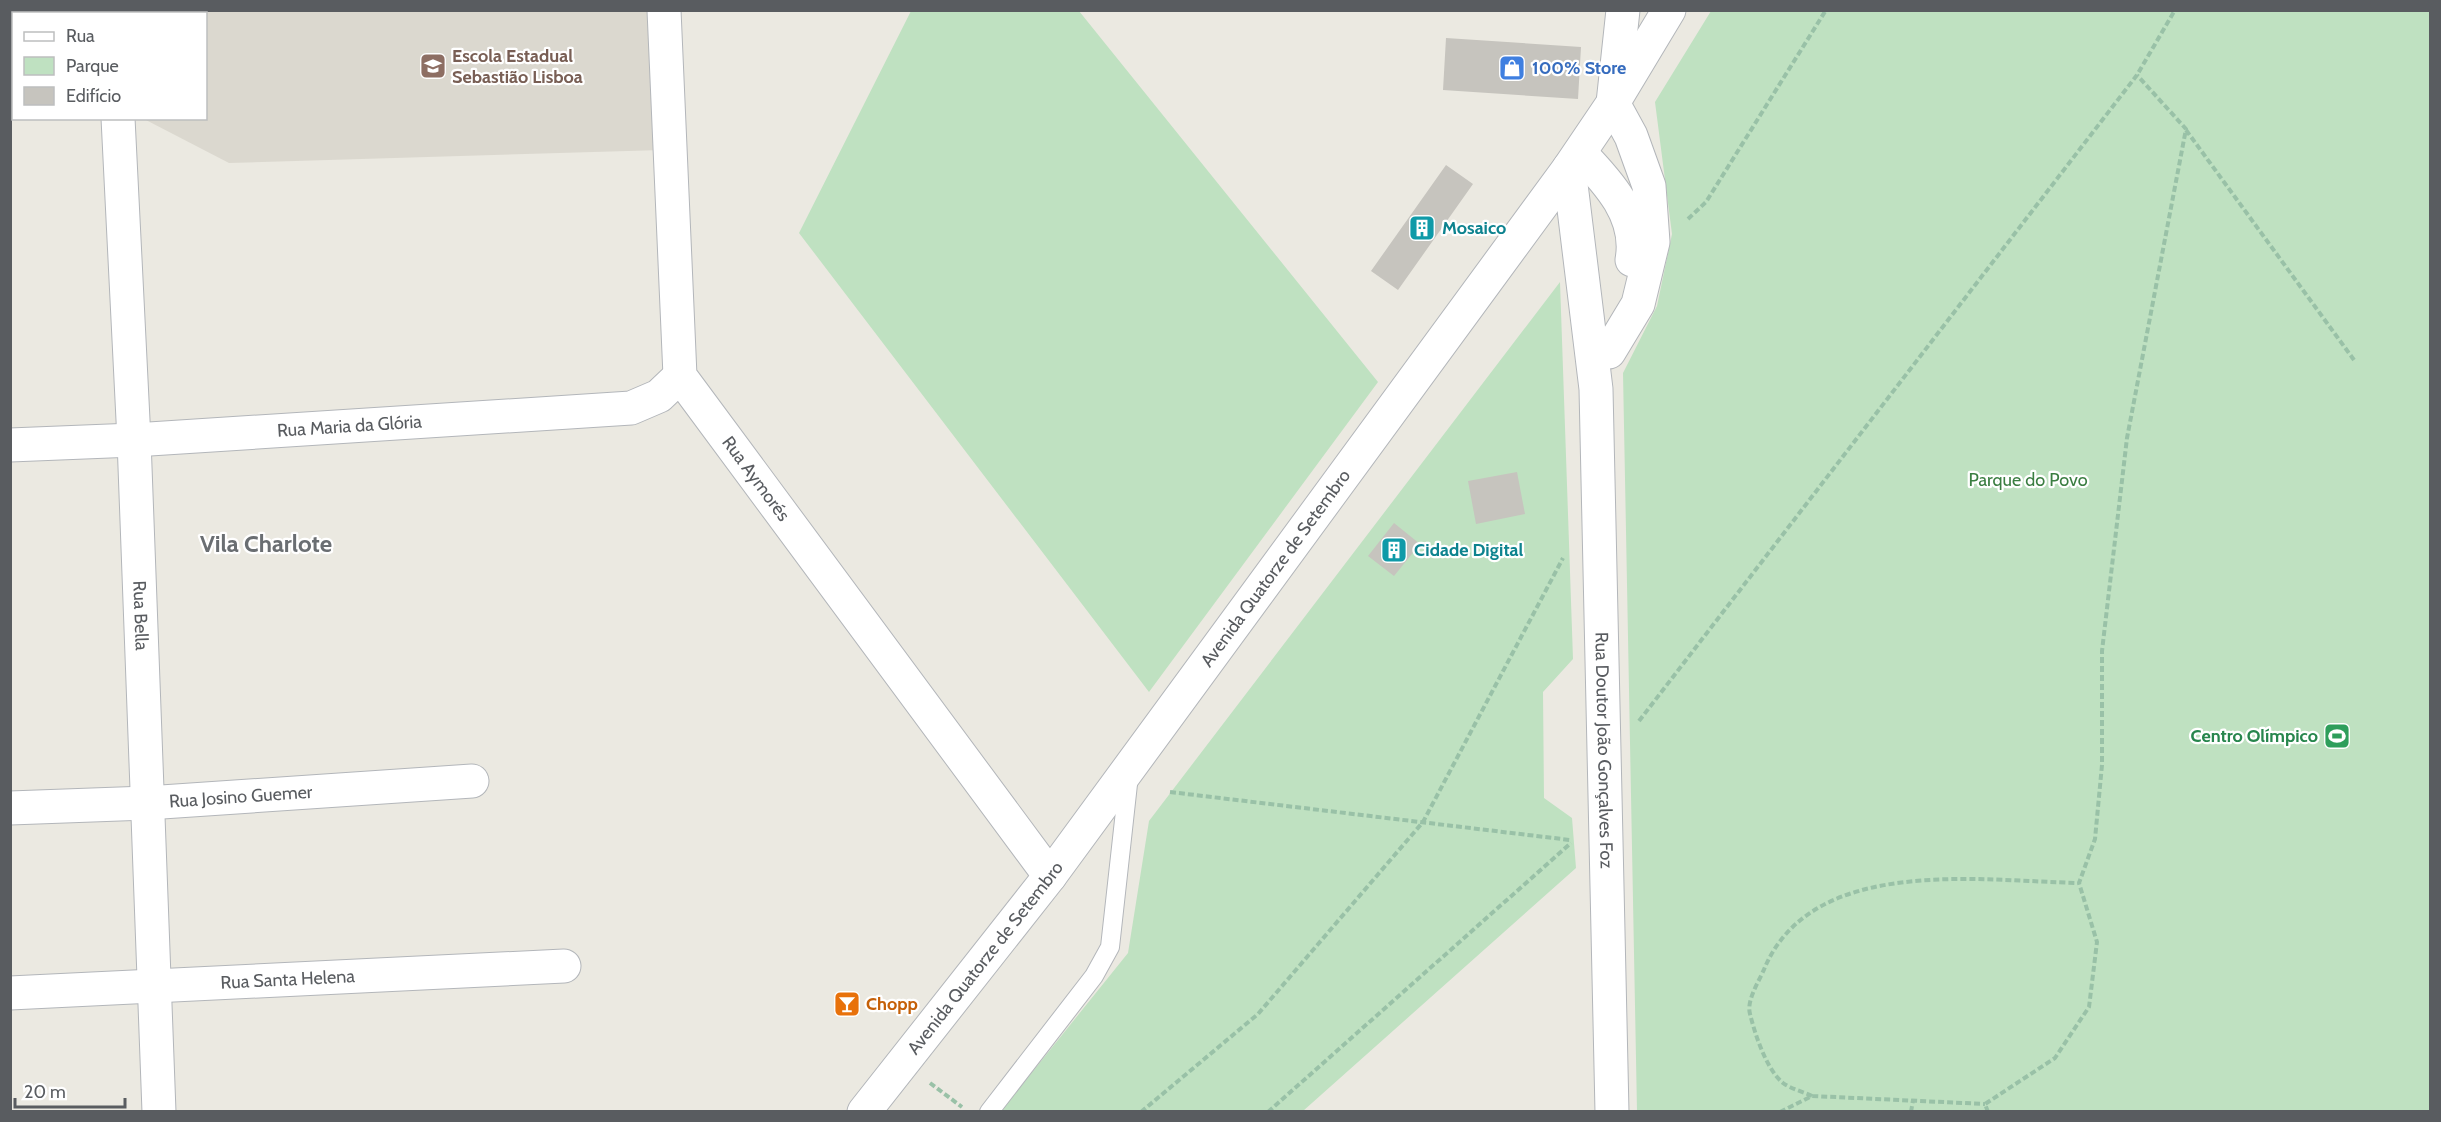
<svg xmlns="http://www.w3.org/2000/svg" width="2441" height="1122" viewBox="0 0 2441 1122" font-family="Cabin,sans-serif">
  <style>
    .education { fill: #dbd8cf }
    .green { fill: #bfe1c1 }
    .building { fill: #c6c4be }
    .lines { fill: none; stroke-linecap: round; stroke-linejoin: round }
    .service-casing { stroke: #b3b6ba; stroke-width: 20 }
    .minor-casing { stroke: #b3b6ba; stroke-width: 35 }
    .tertiary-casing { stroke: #b3b6ba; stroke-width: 35 }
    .path { stroke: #99c1a7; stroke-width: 4; stroke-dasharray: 6 3; stroke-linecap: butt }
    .service { stroke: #fff; stroke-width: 18 }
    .minor { stroke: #fff; stroke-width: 33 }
    .tertiary { stroke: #fff; stroke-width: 33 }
    .labels { text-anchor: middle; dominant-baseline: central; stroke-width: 4.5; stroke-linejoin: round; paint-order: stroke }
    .education-label { font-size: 18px; font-weight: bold; fill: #785e54; stroke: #fff; text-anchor: start }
    .shop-label { font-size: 18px; font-weight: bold; fill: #366cbe; stroke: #fff; text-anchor: start }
    .culture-label { font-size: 18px; font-weight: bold; fill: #0d838f; stroke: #fff; text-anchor: start }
    .street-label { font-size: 18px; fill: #595c60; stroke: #fff }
    .park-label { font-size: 18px; fill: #3b7e42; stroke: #fff }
    .leisure-label { font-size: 18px; font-weight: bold; fill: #27864d; stroke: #fff; text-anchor: end }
    .food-label { font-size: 18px; font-weight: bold; fill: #c56008; stroke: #fff; text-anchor: start }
    .district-label { font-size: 24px; font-weight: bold; fill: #6a6e72; stroke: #fff }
  </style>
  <rect width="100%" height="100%" fill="#ebe9e1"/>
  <path class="education" d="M121 11H659L662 150 229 163 144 119 206 118V14H122Z"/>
  <path class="green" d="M911 11H1079L1378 382 1149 692 799 233Z
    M1711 11H2430V1111H1637L1623 373 1657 306 1672 234 1655 102Z
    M1560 282 1573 659 1543 692 1544 798 1572 818 1576 868 1303 1111 1000 1112 1128 953 1149 821Z"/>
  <path class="building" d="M1446 38 1581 47 1578 99 1443 90Z
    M1446 165 1473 184 1398 290 1371 271Z
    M1517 472 1525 514 1476 524 1468 481Z
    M1394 523 1420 544 1394 576 1368 556Z"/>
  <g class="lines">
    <defs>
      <path id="service" d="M989 1112 1094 976 1110 947 1129 775"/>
      <g id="minor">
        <path d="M113 10 114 14"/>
        <path id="s1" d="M664 10 680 376 1050 876"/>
        <path d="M1613 103 1623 10"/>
        <path id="s2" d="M118 118 134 440 159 1112"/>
        <path id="s3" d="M10 445 134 440 631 408 659 396 680 376"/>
        <path id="s4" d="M10 808 147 803 472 781"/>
        <path id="s5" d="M10 993 564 966"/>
      </g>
      <g id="tertiary">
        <path d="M1580 153C1608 182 1640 216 1632 260"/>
        <path id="s6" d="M1569 168 1596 389 1612 1112"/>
        <path d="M1609 352 1638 304 1653 242 1649 186 1631 136 1613 103"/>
        <path id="s7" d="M864 1112 1050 876 1569 168 1613 103 1669 10"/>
      </g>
    </defs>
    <use href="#service" class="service-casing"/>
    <use href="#minor" class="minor-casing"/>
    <use href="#tertiary" class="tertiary-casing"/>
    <path class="path" d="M2186 130 2354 360
      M1688 219 1706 202 1826 10
      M1639 721 2137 75 2175 10
      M1170 792 1570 840
      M930 1083 962 1107
      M1812 1096C1804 1092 1791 1089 1783 1083 1766 1069 1755 1034 1750 1014 1746 1000 1760 980 1765 967 1814 855 1980 881 2079 883
      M1141 1112 1258 1014 1423 822 1563 558
      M1268 1112 1571 843
      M1780 1112 1812 1096 1985 1104
      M1911 1112 1913 1100
      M1988 1112 1985 1104 2055 1058 2089 1007 2097 942 2079 883 2095 839 2102 765V651L2127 438 2186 129 2137 75"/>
    <use href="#service" class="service"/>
    <use href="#minor" class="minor"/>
    <use href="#tertiary" class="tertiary"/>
  </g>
  <defs>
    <symbol id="school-square" viewBox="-11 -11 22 22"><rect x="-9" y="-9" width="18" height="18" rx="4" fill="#8d6e63" stroke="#fff"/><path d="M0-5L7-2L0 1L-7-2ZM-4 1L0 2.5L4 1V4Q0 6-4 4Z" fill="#fff"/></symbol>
    <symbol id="shop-square" viewBox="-11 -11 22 22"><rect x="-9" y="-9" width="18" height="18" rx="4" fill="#3f7fe0" stroke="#fff"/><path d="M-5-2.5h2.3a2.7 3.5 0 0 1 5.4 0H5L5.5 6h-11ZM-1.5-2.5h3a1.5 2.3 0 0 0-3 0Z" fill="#fff"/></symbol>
    <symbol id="building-square" viewBox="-11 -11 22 22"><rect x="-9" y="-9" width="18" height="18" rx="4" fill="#0f9aa8" stroke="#fff"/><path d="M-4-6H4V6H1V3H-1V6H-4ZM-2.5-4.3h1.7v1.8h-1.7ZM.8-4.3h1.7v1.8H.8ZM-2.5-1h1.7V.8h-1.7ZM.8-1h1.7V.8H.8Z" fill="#fff"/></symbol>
    <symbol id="stadium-square" viewBox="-11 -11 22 22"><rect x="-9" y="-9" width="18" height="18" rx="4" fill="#2e9e5b" stroke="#fff"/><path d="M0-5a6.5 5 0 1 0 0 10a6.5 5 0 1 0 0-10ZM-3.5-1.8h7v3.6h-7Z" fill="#fff"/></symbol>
    <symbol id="bar-square" viewBox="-11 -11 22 22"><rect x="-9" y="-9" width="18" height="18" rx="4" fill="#e8710a" stroke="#fff"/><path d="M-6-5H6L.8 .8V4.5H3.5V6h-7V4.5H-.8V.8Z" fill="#fff"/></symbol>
  </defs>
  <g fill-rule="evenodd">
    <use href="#school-square" x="418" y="51" width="30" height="30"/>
    <use href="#shop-square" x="1497" y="53" width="30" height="30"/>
    <use href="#building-square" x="1407" y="213" width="30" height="30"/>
    <use href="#building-square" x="1379" y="535" width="30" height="30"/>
    <use href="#stadium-square" x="2322" y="721" width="30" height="30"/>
    <use href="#bar-square" x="832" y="989" width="30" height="30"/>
  </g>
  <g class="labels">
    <g class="education-label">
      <text x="452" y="56">Escola Estadual<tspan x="452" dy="21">Sebastião Lisboa</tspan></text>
    </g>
    <g class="shop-label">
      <text x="1532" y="68">100% Store</text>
    </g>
    <g class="culture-label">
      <text x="1442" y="228">Mosaico</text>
      <text x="1414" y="550">Cidade Digital</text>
    </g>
    <g class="street-label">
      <text stroke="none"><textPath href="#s3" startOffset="340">Rua Maria da Glória</textPath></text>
      <text stroke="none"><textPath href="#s1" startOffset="494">Rua Aymorés</textPath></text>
      <text stroke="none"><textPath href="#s7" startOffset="682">Avenida Quatorze de Setembro</textPath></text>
      <text stroke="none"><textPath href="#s2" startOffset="498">Rua Bella</textPath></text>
      <text stroke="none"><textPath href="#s6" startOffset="584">Rua Doutor João Gonçalves Foz</textPath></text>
      <text stroke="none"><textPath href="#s4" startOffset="231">Rua Josino Guemer</textPath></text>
      <text stroke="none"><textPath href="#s7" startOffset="196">Avenida Quatorze de Setembro</textPath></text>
      <text stroke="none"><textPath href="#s5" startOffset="278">Rua Santa Helena</textPath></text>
    </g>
    <g class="park-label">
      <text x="2028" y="480">Parque do Povo</text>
    </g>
    <g class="leisure-label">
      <text x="2318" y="736">Centro Olímpico</text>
    </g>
    <g class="food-label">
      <text x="866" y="1004">Chopp</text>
    </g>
    <g class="district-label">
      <text x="266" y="543">Vila Charlote</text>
    </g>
  </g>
  <rect width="2441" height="1122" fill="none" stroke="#595c60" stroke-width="24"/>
  <rect x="12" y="12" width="195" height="108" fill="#ffffff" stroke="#bdbebf" stroke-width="1.5"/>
  <rect x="24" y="32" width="30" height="9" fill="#ffffff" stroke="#bdbebf" stroke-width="1.5"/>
  <text x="66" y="42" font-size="18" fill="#595c60">Rua</text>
  <rect x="24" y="57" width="30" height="18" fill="#bfe1c1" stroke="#bdbebf" stroke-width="1.5"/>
  <text x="66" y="72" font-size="18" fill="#595c60">Parque</text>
  <rect x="24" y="87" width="30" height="18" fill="#c6c4be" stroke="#bdbebf" stroke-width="1.5"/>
  <text x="66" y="102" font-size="18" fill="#595c60">Edifício</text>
  <path d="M15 1098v9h110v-9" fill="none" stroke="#595c60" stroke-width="3"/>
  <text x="24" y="1098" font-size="18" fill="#595c60" stroke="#ffffff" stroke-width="4.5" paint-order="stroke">20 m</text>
</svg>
